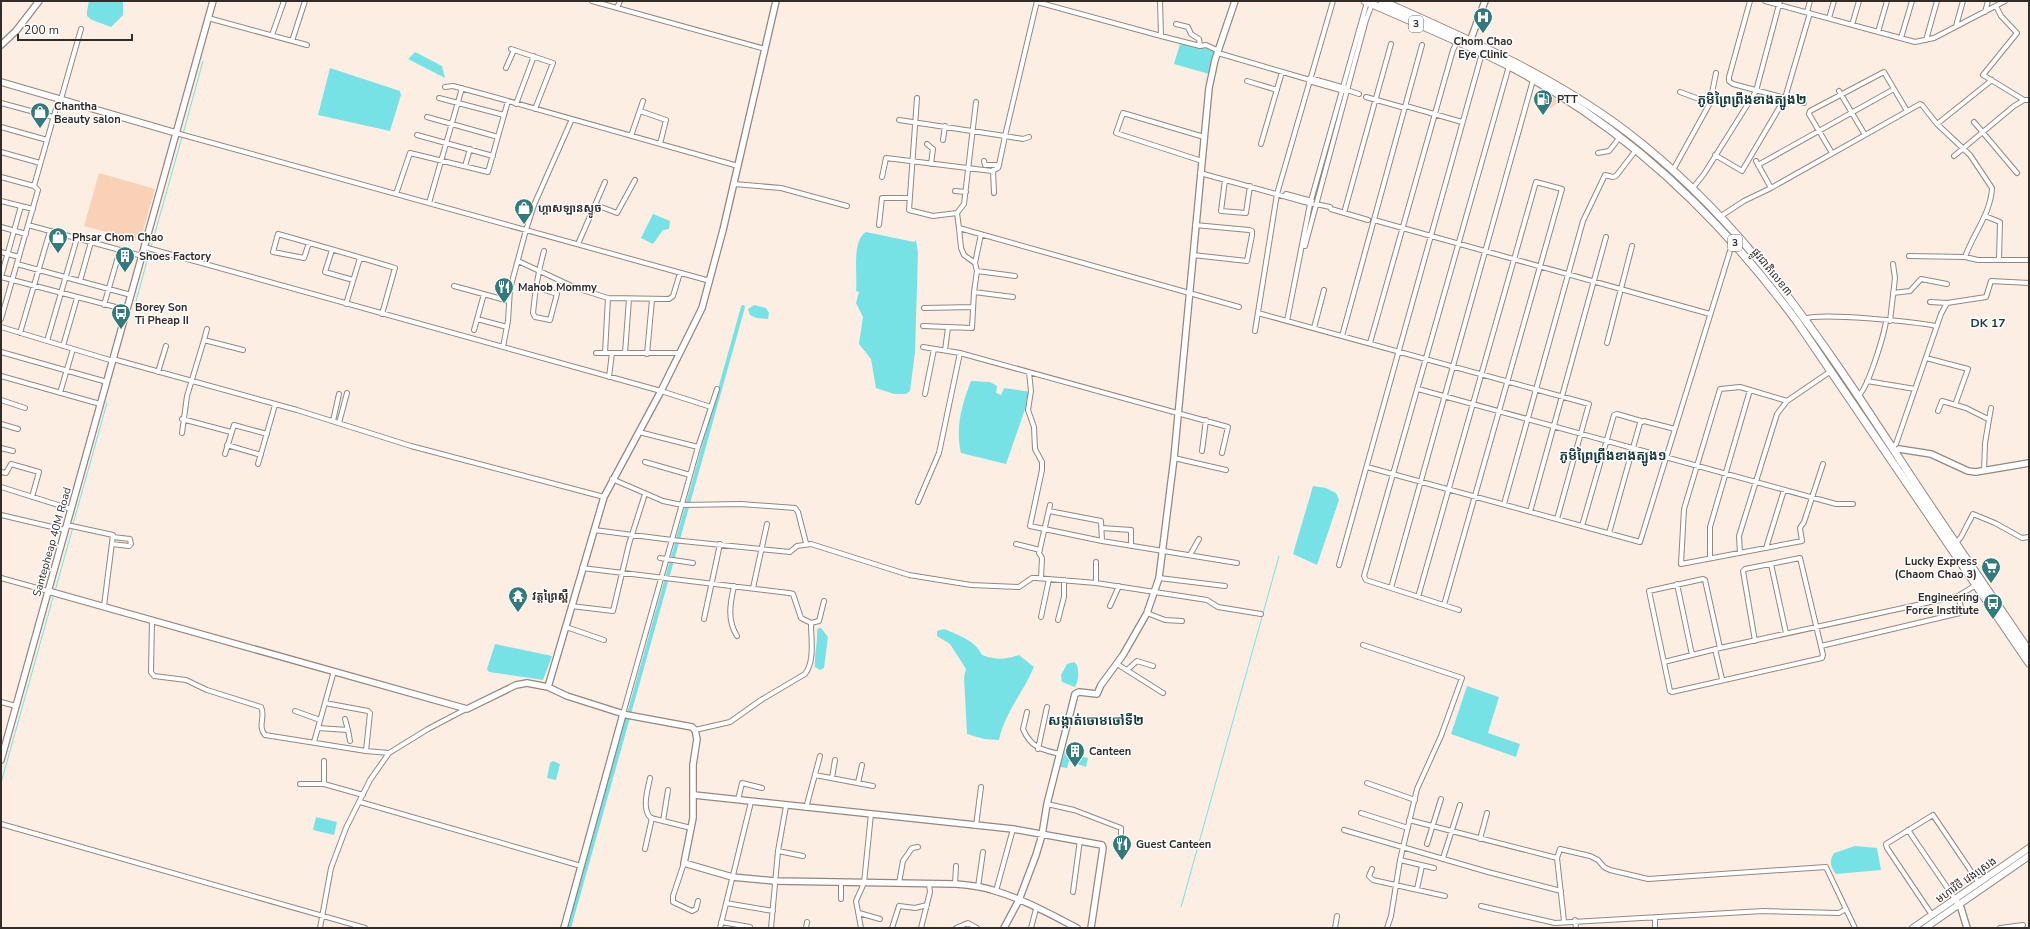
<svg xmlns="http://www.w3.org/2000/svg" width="2030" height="929" viewBox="0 0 2030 929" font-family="'Nunito Sans','Noto Sans Khmer',sans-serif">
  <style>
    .green { fill: #f9d1b6 }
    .water { fill: #76e2e5 }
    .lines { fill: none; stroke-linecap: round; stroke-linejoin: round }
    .stream { stroke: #76e2e5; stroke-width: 1 }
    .canal { stroke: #76e2e5; stroke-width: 4 }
    .street-casing { stroke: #95877e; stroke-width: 6 }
    .secondary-casing { stroke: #95877e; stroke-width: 8 }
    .primary-casing { stroke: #95877e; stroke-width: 8 }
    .highway-casing { stroke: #95877e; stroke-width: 9 }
    .street { stroke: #fff; stroke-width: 4 }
    .secondary { stroke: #fff; stroke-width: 5.5 }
    .primary { stroke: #fff; stroke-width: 6 }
    .highway { stroke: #fff; stroke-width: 7 }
    .labels { text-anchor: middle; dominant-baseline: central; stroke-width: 3; stroke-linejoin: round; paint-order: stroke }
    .shield { fill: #fff; stroke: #706c69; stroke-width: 1 }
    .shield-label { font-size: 10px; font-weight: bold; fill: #322d29 }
    .poi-label { font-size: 11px; font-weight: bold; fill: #322d29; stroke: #fff; text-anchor: start }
    .street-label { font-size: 11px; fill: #322d29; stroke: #fff }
    .neighbourhood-label { font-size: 12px; font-weight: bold; fill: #173a3a; stroke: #fff }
    .quarter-label { font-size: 13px; font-weight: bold; fill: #173a3a; stroke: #fff }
  </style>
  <rect width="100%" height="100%" fill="#fdeee3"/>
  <path class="green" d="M1542 91 1560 101 1551 108 1542 105Z
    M99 173 155 189 140 241 84 226Z"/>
  <path class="water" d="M89 1H123V15L111 27 92 20 87 16V11Z
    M1180 44 1206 48 1215 52 1209 74 1174 64Z
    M415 52 442 66 445 78 408 59Z
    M330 68 400 91 401 95 390 131 318 115Z
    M653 214 670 221 669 229 663 230 653 244 641 238Z
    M866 232 914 242 916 240 918 253 915 352 910 391 906 394H894L876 388 871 359 859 344 863 317 856 303 859 292 856 291C858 275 851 241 866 232Z
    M754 305 766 308 769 313 768 319 757 318 750 315 748 309Z
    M971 381 990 382 997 386 996 393 1001 395 1004 388 1031 392 1006 464 961 453C955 428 962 404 971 381Z
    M1313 486 1326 488 1336 493 1339 500 1317 565 1293 554Z
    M819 628H821L828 637 824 668 820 670 815 667C814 655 818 642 817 630Z
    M944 629C958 635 975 640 982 655 996 660 1005 660 1019 655L1034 667C1023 693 1005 712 999 740L984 739 967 734 964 677 966 669 950 644 937 636V631Z
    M495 644 552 656 543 680 489 672 487 669Z
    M1074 662 1077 665C1079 672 1079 680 1075 687L1062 682 1061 675 1067 664Z
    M1467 686 1499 697 1488 733 1520 744 1516 757 1451 734Z
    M1065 752 1088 758 1086 767 1069 761 1067 768 1060 767Z
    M553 761 560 764 556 780 547 778 550 763Z
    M316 817 337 822 334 835 313 830Z
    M1855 846 1877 848 1881 870 1836 874C1830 866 1829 862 1834 853Z"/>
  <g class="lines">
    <path class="stream" d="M183 134 203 61
      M151 247 182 137
      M135 305 150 250
      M73 524 107 403
      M55 591 73 527
      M1 783 54 594
      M1181 907 1279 556"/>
    <path class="canal" d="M569 928 743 307"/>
    <defs>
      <path id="street" d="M592 1 765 49
        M1160 1 1161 36 1200 46 1206 45 1219 51
        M1750 1 1729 77V81L1733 84 1804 103
        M1765 1 1915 42 1934 38 2005 1
        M1037 2 1161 36
        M1996 6 2001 16 2017 33 1983 75 2024 100
        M617 8 620 1
        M1807 12 1810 1
        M1985 12 1988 1
        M208 18 307 45
        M1829 18 1834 1
        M1176 24 1188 27 1191 34 1199 39 1200 46
        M1852 25 1859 1
        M1956 26 1963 1
        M1878 32 1887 1
        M272 35 284 1
        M1901 38 1912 1
        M1926 40 1937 1
        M292 41 305 1
        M511 49 553 63 535 109
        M1218 53 1310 80
        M506 68 514 50
        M1310 78 1345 88
        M1247 81 1277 90
        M1309 81 1344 91
        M445 87 453 86 494 97 738 166
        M1347 90 1359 94
        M1839 91 1865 135
        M1680 92 1710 103
        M1366 97 1405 108
        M439 98 504 115
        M917 98 909 210 933 216 957 213 964 204 976 102
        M61 99 81 29
        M1 103 53 117
        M516 104 534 56
        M1406 106 1462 122
        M640 111 666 120 660 144
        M427 117 498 137
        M899 120 1005 136 1037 1
        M1974 122 2017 173
        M1937 124 1970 155 1992 188C1991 213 1973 234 1965 257
        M1 127 47 140
        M176 133 710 281
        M417 135 493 156
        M631 136 643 101
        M943 140 945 126
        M927 144 933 149 931 164
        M1261 144 1282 72
        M1 152 40 163
        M1598 153 1609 151 1620 137
        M1832 153 1809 114 1810 111 1884 72 1907 111
        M1715 155 1742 171 1785 98 1810 13
        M1954 156 2014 106 2024 100H2029
        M984 161 985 165H999
        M1202 161 1116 133 1123 113 1204 137
        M1756 161 1771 188
        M1758 165 1894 89
        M465 166 470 149
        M993 170 994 193
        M1673 170 1710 103 1716 73
        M1200 173 1312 204
        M1 177 34 186 38 190 1 319
        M882 177 886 158 992 171 998 168 999 165 1005 136 1023 139 1029 137
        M1225 180 1221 211 1246 213 1250 186
        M734 184 781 188 847 206
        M34 186 59 98
        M1692 189 1704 174 1756 91 1780 1
        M955 191 966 192
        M396 194 410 153 488 172 508 101
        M1286 194 1312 201
        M1 201 33 209
        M429 203 462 88
        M1316 204 1330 207
        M596 205 617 213 635 180
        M21 206 1 277 127 310
        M1331 209 1368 220
        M957 213 959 228 1239 307
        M1344 213 1391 44
        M1721 216 1744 201 1771 188 1920 104 1922 105 1937 124 1992 80
        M1985 216 2000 222 1999 259
        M1374 220 1710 314
        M28 225 142 256
        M879 225 882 198H909
        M1 227 26 234
        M309 243 304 258 273 252 278 234C317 245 356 256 395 268L382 314
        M578 244 605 182
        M1305 246 1366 20 1372 4
        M144 247 661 391 711 407
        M332 250 325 272 353 280
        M1 252 19 257
        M1193 255 1247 261 1252 235V231L1249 230 1195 225
        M1909 256 1965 257 1978 260H2029
        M518 261 576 288 608 298
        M975 263 981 234
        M17 264 131 295
        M977 271 1015 276
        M680 273 673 296 669 299 608 298 605 353H680
        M80 281 91 242
        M454 286 509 301
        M536 287 557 294 550 320 535 317 533 313C535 292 538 272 544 251
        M974 292 1013 297
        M1893 293 1910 291 1921 279 1947 284
        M1930 302 1947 303 1986 297 1991 281 2029 283
        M346 304 360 258
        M104 305 120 250
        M924 308 973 307
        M1258 313 1589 404 1557 519
        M477 319 507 327
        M1804 319C1819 312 1917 322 1936 326
        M1287 321 1310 204 1367 2
        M1890 321 1895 278 1893 264
        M923 326 972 328 974 292 977 271 975 263 964 255 961 248 959 228
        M1 327 113 361
        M1314 328 1324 290
        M474 330 484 294
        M1255 331 1277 194 1333 1
        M20 333 50 231
        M1342 336 1422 45
        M204 340 207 329
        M47 341 77 238
        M1370 343 1453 50 1458 40
        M1607 343 1632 246
        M63 346 77 298
        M503 347 508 321 510 289 526 230 534 205 572 119
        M923 347 960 353 1228 427 1222 453
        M945 350 948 328
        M1 352 107 382
        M596 353H605
        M625 353 629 299
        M647 354 652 300
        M1926 358 1968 369 1955 405
        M113 359 297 410 411 446 604 497
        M158 372 166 346
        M1029 372 1031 391 1028 410 1034 427 1035 449 1042 462V470L1030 526 1102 541
        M1 376 100 404
        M609 377 612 353
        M1867 381 1915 389
        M1418 389 1836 504H1853
        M60 393 73 349
        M925 394 934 349
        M1858 396C1868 389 1884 335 1886 321
        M1 400 25 408
        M1787 401 1740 387 1720 389 1684 509 1681 564 1802 541 1800 528 1804 522 1823 464
        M1938 411 1942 401 1966 408 1988 419
        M182 419 231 432
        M333 421 339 394
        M339 423 347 393
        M1 424 18 429
        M182 433 187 396 204 340 243 350
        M227 445 261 455
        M698 447 717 389
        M1892 447 1896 444 1941 314 1947 303
        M1 448 13 451
        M1202 451 1206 420
        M225 454 234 425 267 434
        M1174 458 1226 470
        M645 462 690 475
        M258 464 275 405
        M1367 467 1640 542 1730 251 1736 246
        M1984 471 1985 443 1991 408
        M1 472 6 473 11 464 39 472 32 497
        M612 479 663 501 682 505 741 504 795 508 798 512 806 543
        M1 487 71 509
        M918 502 939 453 960 353
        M1504 504 1583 221 1605 175 1613 177 1616 176 1636 150
        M1049 511 1101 521 1102 541 1237 563
        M1530 512 1606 237
        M1 515 65 530
        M67 525 113 535 104 606
        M1582 526 1614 415 1617 414 1641 421
        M1102 528 1131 530V546
        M594 530 672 540 790 552 797 546 811 544 909 575 971 585 1019 587 1032 578H1036L1096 583 1207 600 1218 607 1261 614
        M1609 533 1640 423 1644 421 1675 429
        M1956 543 1961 537 1973 514 1995 523 2022 538 2029 537
        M112 544 129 546 131 544 130 539 113 537
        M1016 544 1040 550
        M1766 548 1784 490
        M1740 553 1739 536 1777 414 1787 401 1831 371
        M1190 555 1199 539
        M660 558 693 563
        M1710 558V527L1750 390
        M1771 564 1786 633
        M1339 565 1482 53
        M582 568 789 593 793 594 801 618 811 623 819 621 824 601
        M1 578 48 591
        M1041 578 1042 558 1039 553 1050 505
        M1159 578 1225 586
        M1096 583V562
        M1677 584 1692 655
        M734 586C730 604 727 620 737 636
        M753 588 767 524
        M1391 588 1533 80
        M1418 597 1536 182 1562 189 1444 605
        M571 606 613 611 629 544 645 494
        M1110 606 1119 586
        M1459 610 1366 580 1364 576 1509 66
        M1147 613 1165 620 1182 621
        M1041 617 1049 579
        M704 619 720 544
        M152 620 151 672 154 676 186 680 207 690 261 707C266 716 257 726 265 735L366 751 389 753
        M1058 620 1064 597V580
        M566 627 604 640
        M1363 645 1462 678 1441 736 1417 789 1400 860 1391 916 1387 928
        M1821 646 1960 613 1962 611 1958 596
        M1720 648 1705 580 1703 579 1649 591 1670 691 1672 692 1822 658 1823 655 1800 558 1745 569 1743 571 1755 641
        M1715 649 1722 679
        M1664 662 1720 648 1958 596 1976 585
        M1117 664 1163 693
        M1127 670 1137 661 1153 666
        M1 702 16 706
        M325 703 368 711 370 713 366 751
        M295 711 320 720
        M1027 712 1023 729C1031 748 1042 750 1060 754
        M623 714 698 447 639 432
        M318 728 348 730 345 719
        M348 730 350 741
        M695 730 730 722 761 700 805 674C815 661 811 639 811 623
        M314 742 334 671
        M1038 749 1047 707
        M815 775 873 786
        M650 778C648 789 641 809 651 818L691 828
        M832 778 835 760
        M858 783 862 765
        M1367 783 1415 800
        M300 784H324L363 795
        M324 784V761
        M738 800 742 783 762 788
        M360 802 581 866
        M1047 804 1074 810 1121 828V835
        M806 808 820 756
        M1361 813 1408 828
        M1409 820 1557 858 1560 849 1590 856 1598 860 1604 867 1610 870 1648 879 1826 867 1855 928
        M663 821 668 790
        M1 824 365 928
        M976 826 981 787
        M1344 830 1488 872 1561 891
        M1908 830 1955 899
        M1480 839 1487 813
        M1427 844 1441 799
        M645 849 652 818
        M778 851 803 856
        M1443 858 1460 805
        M1557 858 1564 921
        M1400 860 1434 868
        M684 863 673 896V902L692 911 696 909 698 901
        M1372 869 1369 876 1373 880 1445 896
        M841 882V899
        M899 883 903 861 912 848 918 847
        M955 884 956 866
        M978 887 983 852
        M1417 889 1422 866
        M996 891 1013 829
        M1073 892 1080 840
        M726 903 773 911
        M1481 906 1555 923 1763 911 1839 913 1846 909
        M859 913 880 919
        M1932 915 1887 848 1886 844 1933 815 1979 883
        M1655 917V928
        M1575 920 1576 928
        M721 922 750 927
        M320 928 331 868 346 828 370 780 389 753 428 729 466 709
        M720 928 751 802
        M771 928 778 851 786 806
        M806 928 807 922
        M861 928 856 901 864 883 871 814
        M892 928 899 906 915 908 927 905
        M921 928 930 892 929 884
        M956 928 968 923 977 928
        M1031 928 1036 909
        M1335 928 1337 916
        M2000 928 2023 925"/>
      <path id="secondary" d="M1469 44 1485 1
        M1 45 16 31 39 1
        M1 82 176 133
        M1895 452 1899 449 1931 454 1968 471 1976 472 2029 463
        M48 591 467 709 516 685 527 683 548 687 567 696 627 715 692 727 695 730 697 739 693 765V818L684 863 732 877 775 881 955 884C967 885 980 886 992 890 1021 898 1050 914 1077 928
        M548 687 604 497 661 391 702 308 723 230 776 1
        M1 760 213 1
        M694 795 1013 829 1102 845 1103 848 1091 928
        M1955 899 1961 908 1967 928
        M564 928 623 714
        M1004 928 1019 900 1036 855 1042 835 1047 804 1075 694 1079 692 1097 694 1101 685 1123 655 1147 613 1159 578 1174 458 1209 88 1215 60 1235 1"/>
      <path id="primary" d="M1913 928 2029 848
        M1925 928 2029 856"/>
      <path id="highway" d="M1365 1C1413 22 1462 42 1509 66 1627 127 1720 217 1798 323L2029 663
        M1382 1C1467 39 1552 75 1627 132 1749 225 1827 348 1910 475 1949 534 1989 592 2029 651"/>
    </defs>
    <use href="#street" class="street-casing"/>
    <use href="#secondary" class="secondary-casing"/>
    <use href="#primary" class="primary-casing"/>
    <use href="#highway" class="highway-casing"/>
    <use href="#street" class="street"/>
    <use href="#secondary" class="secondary"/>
    <use href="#primary" class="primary"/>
    <use href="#highway" class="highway"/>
  </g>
  <defs>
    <symbol id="hospital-pin" viewBox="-11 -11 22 30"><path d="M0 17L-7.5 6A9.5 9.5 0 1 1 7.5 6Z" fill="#327b7d" stroke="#fff"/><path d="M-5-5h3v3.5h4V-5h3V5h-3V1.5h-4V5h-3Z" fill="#fff"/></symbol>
    <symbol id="fuel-pin" viewBox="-11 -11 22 30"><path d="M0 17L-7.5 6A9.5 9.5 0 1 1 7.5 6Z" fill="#327b7d" stroke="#fff"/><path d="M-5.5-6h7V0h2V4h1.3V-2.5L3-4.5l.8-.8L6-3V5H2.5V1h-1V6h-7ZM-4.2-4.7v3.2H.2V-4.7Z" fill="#fff"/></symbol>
    <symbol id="shop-pin" viewBox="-11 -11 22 30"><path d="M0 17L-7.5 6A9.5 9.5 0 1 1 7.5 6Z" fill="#327b7d" stroke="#fff"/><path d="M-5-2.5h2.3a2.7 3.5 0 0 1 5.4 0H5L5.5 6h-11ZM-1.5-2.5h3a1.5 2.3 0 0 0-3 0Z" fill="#fff"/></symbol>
    <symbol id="building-pin" viewBox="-11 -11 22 30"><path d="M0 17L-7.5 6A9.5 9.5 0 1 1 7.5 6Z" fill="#327b7d" stroke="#fff"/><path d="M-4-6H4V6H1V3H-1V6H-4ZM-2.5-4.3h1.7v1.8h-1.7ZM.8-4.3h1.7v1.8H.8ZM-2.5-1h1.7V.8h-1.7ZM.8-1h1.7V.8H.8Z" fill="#fff"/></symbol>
    <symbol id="restaurant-pin" viewBox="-11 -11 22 30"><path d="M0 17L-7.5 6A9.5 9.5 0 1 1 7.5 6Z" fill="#327b7d" stroke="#fff"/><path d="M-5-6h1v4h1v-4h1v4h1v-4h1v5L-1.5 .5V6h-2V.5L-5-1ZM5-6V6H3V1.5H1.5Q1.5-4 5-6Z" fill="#fff"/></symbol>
    <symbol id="bus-pin" viewBox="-11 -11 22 30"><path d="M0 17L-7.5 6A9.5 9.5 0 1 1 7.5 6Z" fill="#327b7d" stroke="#fff"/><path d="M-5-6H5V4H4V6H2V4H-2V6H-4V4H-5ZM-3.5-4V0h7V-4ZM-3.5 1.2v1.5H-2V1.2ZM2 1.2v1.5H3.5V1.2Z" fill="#fff"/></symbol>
    <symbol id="supermarket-pin" viewBox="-11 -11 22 30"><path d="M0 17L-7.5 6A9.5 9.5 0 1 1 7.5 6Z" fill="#327b7d" stroke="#fff"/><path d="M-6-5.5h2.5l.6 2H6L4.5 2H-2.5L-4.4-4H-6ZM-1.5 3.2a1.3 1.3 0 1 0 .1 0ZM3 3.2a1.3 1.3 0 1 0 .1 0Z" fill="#fff"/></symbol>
    <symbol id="temple-pin" viewBox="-11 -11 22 30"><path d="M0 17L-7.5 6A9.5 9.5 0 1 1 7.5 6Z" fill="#327b7d" stroke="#fff"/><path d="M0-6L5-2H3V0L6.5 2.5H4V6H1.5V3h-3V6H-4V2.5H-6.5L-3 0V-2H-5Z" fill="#fff"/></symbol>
  </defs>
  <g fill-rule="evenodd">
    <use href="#hospital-pin" x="1472" y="6" width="22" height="30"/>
    <use href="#fuel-pin" x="1532" y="88" width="22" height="30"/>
    <use href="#shop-pin" x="29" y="101" width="22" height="30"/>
    <use href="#shop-pin" x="513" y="197" width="22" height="30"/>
    <use href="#shop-pin" x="47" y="226" width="22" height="30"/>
    <use href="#building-pin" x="114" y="245" width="22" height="30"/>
    <use href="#restaurant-pin" x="493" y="276" width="22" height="30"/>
    <use href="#bus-pin" x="110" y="302" width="22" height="30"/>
    <use href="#supermarket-pin" x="1980" y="556" width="22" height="30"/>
    <use href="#temple-pin" x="507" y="585" width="22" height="30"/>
    <use href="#bus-pin" x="1982" y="592" width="22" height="30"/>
    <use href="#building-pin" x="1064" y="740" width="22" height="30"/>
    <use href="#restaurant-pin" x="1111" y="833" width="22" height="30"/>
  </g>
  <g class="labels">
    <g class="shield">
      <rect x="1409" y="16" width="14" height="16" rx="3"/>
      <rect x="1728" y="235" width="14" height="16" rx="3"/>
    </g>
    <g class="shield-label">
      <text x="1416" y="24">3</text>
      <text x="1735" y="243">3</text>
    </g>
    <g class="poi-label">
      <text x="1483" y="41" text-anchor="middle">Chom Chao<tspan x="1483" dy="13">Eye Clinic</tspan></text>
      <text x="1557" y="99">PTT</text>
      <text x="54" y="106">Chantha<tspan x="54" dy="13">Beauty salon</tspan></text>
      <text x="538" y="208">ហ្គាសឡានស្ទូច</text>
      <text x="72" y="237">Phsar Chom Chao</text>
      <text x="139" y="256">Shoes Factory</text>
      <text x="518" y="287">Mahob Mommy</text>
      <text x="135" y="307">Borey Son<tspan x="135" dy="13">Ti Pheap II</tspan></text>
      <text x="1977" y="561" text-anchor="end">Lucky Express<tspan x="1977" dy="13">(Chaom Chao 3)</tspan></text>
      <text x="532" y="596">វត្តព្រៃស្ពឺ</text>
      <text x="1979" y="597" text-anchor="end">Engineering<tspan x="1979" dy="13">Force Institute</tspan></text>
      <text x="1089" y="751">Canteen</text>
      <text x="1136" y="844">Guest Canteen</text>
    </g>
    <g class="street-label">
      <text transform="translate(1772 272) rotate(51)">ផ្លូវជាតិលេខ៣</text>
      <text transform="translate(52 542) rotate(-74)">Santepheap 40M Road</text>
      <text transform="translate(1966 880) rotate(-35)">មហាវិថី វេងស្រេង</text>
    </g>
    <g class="neighbourhood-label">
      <text x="1988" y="323">DK 17</text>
    </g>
    <g class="quarter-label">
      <text x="1752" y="100">ភូមិព្រៃព្រីងខាងត្បូង២</text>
      <text x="1613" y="456">ភូមិព្រៃព្រីងខាងត្បូង១</text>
      <text x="1096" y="721">សង្កាត់ចោមចៅទី២</text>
    </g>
  </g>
  <rect width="2030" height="929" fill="none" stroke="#322d29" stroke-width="4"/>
  <path d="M18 34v6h114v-6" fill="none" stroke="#322d29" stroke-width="2"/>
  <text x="24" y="34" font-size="12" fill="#322d29" stroke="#ffffff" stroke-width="3" paint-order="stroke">200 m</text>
</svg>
